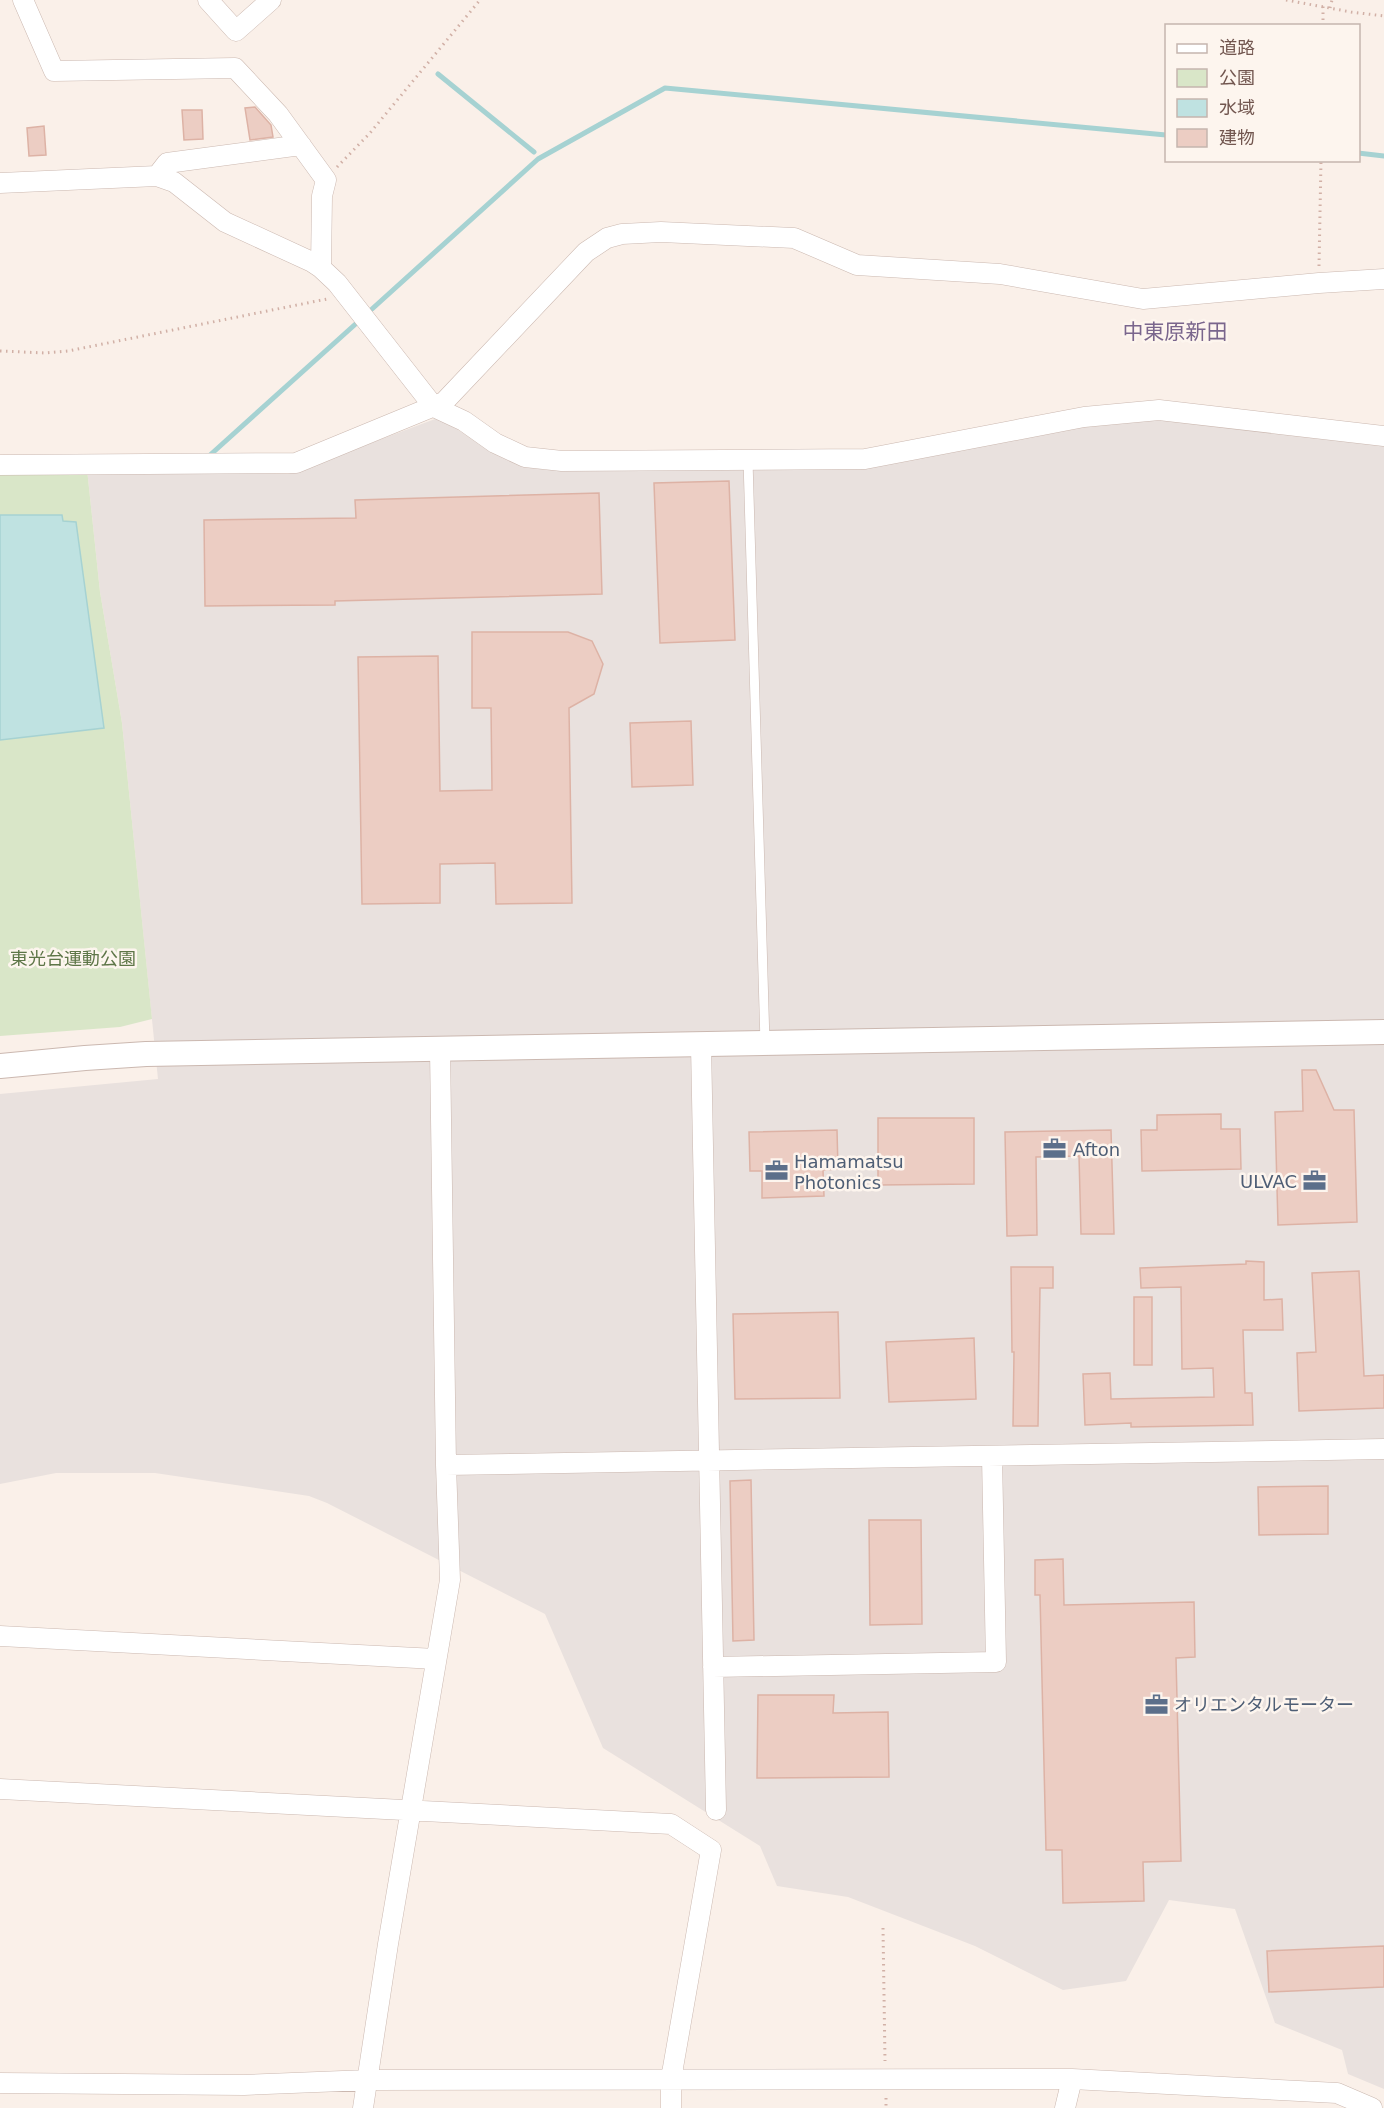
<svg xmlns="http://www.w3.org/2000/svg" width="1384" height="2108" viewBox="0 0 1384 2108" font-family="'DejaVu Sans','Noto Sans JP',sans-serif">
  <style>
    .industrial { fill: #e9e1de }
    .green { fill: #d9e6c8 }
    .water { fill: #bfe2e1; stroke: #a6d2d2; stroke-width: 1.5 }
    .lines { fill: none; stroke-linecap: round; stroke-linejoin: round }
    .stream { stroke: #a6d2d2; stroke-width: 5 }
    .building { fill: #eccdc3; stroke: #ddb2a5; stroke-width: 1.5 }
    .service-casing { stroke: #cbb8b0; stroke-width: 10 }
    .minor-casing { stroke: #cbb8b0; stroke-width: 21 }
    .tertiary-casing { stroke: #cbb8b0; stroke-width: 26 }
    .path { stroke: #d1b0a6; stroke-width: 3; stroke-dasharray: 1.5 4.5; stroke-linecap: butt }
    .service { stroke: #fff; stroke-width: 9 }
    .minor { stroke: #fff; stroke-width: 20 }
    .tertiary { stroke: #fff; stroke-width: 24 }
    .labels { text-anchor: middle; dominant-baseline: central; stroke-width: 5; stroke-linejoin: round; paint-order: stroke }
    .park-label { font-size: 18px; fill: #5e7648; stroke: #fdf5ee }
    .service-label { font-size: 18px; fill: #4e5e75; stroke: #fdf5ee; text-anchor: start }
    .quarter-label { font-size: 21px; fill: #7a668d; stroke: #fdf5ee }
  </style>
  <rect width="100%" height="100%" fill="#faf0e9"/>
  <path class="industrial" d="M1148 418 1227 425 1384 446V2089L1348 2074 1342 2050 1275 2023 1235 1909 1169 1900 1126 1981 1063 1990 975 1946 848 1897 777 1886 760 1846 603 1748 545 1614 327 1503 309 1496 155 1473H56L0 1484V1094L158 1079 122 723 100 592 87 469 288 474 435 419 444 421 501 457 524 466 547 470 845 468 1093 424Z"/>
  <path class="green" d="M87 469 100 592 122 723 152 1019 120 1027 0 1036V471Z"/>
  <path class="water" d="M0 515H62L63 521 76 522 104 728 0 740Z"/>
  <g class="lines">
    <path class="stream" d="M438 74 534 152
      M1358 153 1384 156
      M372 309 538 159 665 88 1166 135
      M206 456H209L360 320"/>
  </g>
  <path class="building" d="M255 107 271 125 273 137 250 140 245 108Z
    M182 110H202L203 139 184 140Z
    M44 126 46 155 29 156 27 128Z
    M729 481 735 640 660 643 654 483Z
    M599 493 602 594 335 601V605L205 606 204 520 356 518 355 500Z
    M472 632H568L592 641 603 664 594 694 569 708 572 903 496 904 495 863 440 864V903L362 904 358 657 438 656 440 791 492 790 491 708H472Z
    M691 721 693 785 632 787 630 723Z
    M1302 1070H1316L1334 1110H1354L1357 1222 1278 1225 1275 1112 1303 1111Z
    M1221 1114V1129H1240L1241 1169 1142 1171 1141 1130H1157V1115Z
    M878 1118H974V1184L878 1185Z
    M837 1130 838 1169 823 1170 824 1196 762 1198V1171H750L749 1132Z
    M1111 1130 1114 1234H1081L1079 1156 1036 1157 1037 1235 1007 1236 1005 1132Z
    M1246 1261 1264 1262V1300L1282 1299 1283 1330H1243L1245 1393H1252L1253 1425 1131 1427V1423L1085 1425 1083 1374 1110 1373 1111 1399 1214 1397 1213 1368 1182 1369 1181 1287 1141 1288 1140 1268 1246 1264Z
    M1011 1267H1053V1288H1040L1038 1426H1013L1014 1352H1012Z
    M1359 1271 1364 1376 1384 1375V1408L1299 1411 1297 1353 1316 1352 1312 1273Z
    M1134 1297H1152V1365H1134Z
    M838 1312 840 1398 735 1399 733 1314Z
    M974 1338 976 1399 889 1402 886 1342Z
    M751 1480 754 1640 733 1641 730 1481Z
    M1328 1486V1534L1259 1535 1258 1487Z
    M869 1520H921L922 1624 870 1625Z
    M1063 1559 1064 1605 1194 1602 1195 1657 1176 1658 1181 1861 1143 1862 1144 1901 1063 1903 1062 1850H1046L1040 1595H1035V1560Z
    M758 1695H834L833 1713 888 1712 889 1777 757 1778Z
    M1384 1946V1987L1269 1992 1267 1951Z"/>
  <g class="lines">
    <defs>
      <path id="service" d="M748 460 765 1043"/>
      <path id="minor" d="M23 0 54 71 235 68 278 114 326 180 322 196 321 268
        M208 0 236 31 271 0
        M157 176 167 163 301 145
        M0 183 157 176 174 182 225 222 312 262 321 268 337 283 434 407 464 421 495 443 525 457 562 461 865 459 1084 417 1159 410 1384 436
        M0 465 296 463 444 402 586 252 607 238 622 234 661 232 794 238 857 265 1000 274 1143 299 1319 283 1384 279
        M701 1045 716 1810
        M446 1465 1384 1449
        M0 1636 436 1659
        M713 1667 996 1662 992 1456
        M0 1789 671 1824 711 1850 671 2079V2108
        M0 2083 244 2085 368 2080 1072 2079 1337 2093 1372 2108
        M363 2108 388 1944 450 1580 446 1465 440 1049
        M1065 2108 1072 2079"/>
      <path id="tertiary" d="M0 1066 85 1058 146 1054 1384 1032"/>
    </defs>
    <use href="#service" class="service-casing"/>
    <use href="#minor" class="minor-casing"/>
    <use href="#tertiary" class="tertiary-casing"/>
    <path class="path" d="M1286 0 1351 12 1384 16
      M1330 8 1332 0
      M1323 26V6
      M337 167 370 133 480 0
      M1319 266 1321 160
      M0 351 45 353 68 351 327 299
      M883 1928 885 2061
      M886 2098V2108"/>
    <use href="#service" class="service"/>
    <use href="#minor" class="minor"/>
    <use href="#tertiary" class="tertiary"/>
  </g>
  <defs>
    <symbol id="office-bare" viewBox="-9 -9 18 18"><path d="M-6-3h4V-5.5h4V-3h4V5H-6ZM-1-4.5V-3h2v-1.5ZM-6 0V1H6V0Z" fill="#5c6f8a" stroke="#fdf5ee" stroke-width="2.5" paint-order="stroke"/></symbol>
  </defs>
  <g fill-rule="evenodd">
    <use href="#office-bare" x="1038" y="1132" width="33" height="33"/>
    <use href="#office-bare" x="760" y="1154" width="33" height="33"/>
    <use href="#office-bare" x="1298" y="1164" width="33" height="33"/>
    <use href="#office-bare" x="1140" y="1688" width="33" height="33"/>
  </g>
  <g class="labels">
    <g class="park-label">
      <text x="73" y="958">東光台運動公園</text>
    </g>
    <g class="service-label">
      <text x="1073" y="1149">Afton</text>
      <text x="794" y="1161">Hamamatsu<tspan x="794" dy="21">Photonics</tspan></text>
      <text x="1297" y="1181" text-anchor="end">ULVAC</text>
      <text x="1174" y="1704">オリエンタルモーター</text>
    </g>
    <g class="quarter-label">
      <text x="1175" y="332">中東原新田</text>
    </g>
  </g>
  <rect x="1165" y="24" width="195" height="138" fill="#fdf5ee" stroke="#c5b5ae" stroke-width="1.5"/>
  <rect x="1177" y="44" width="30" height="9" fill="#ffffff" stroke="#c5b5ae" stroke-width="1.5"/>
  <text x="1219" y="54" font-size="18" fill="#72564f">道路</text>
  <rect x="1177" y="69" width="30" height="18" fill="#d9e6c8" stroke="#c5b5ae" stroke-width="1.5"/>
  <text x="1219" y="84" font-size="18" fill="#72564f">公園</text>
  <rect x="1177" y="99" width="30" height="18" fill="#bfe2e1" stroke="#c5b5ae" stroke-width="1.5"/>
  <text x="1219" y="114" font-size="18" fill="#72564f">水域</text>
  <rect x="1177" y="129" width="30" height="18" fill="#eccdc3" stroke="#c5b5ae" stroke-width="1.5"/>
  <text x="1219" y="144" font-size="18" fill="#72564f">建物</text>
</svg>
